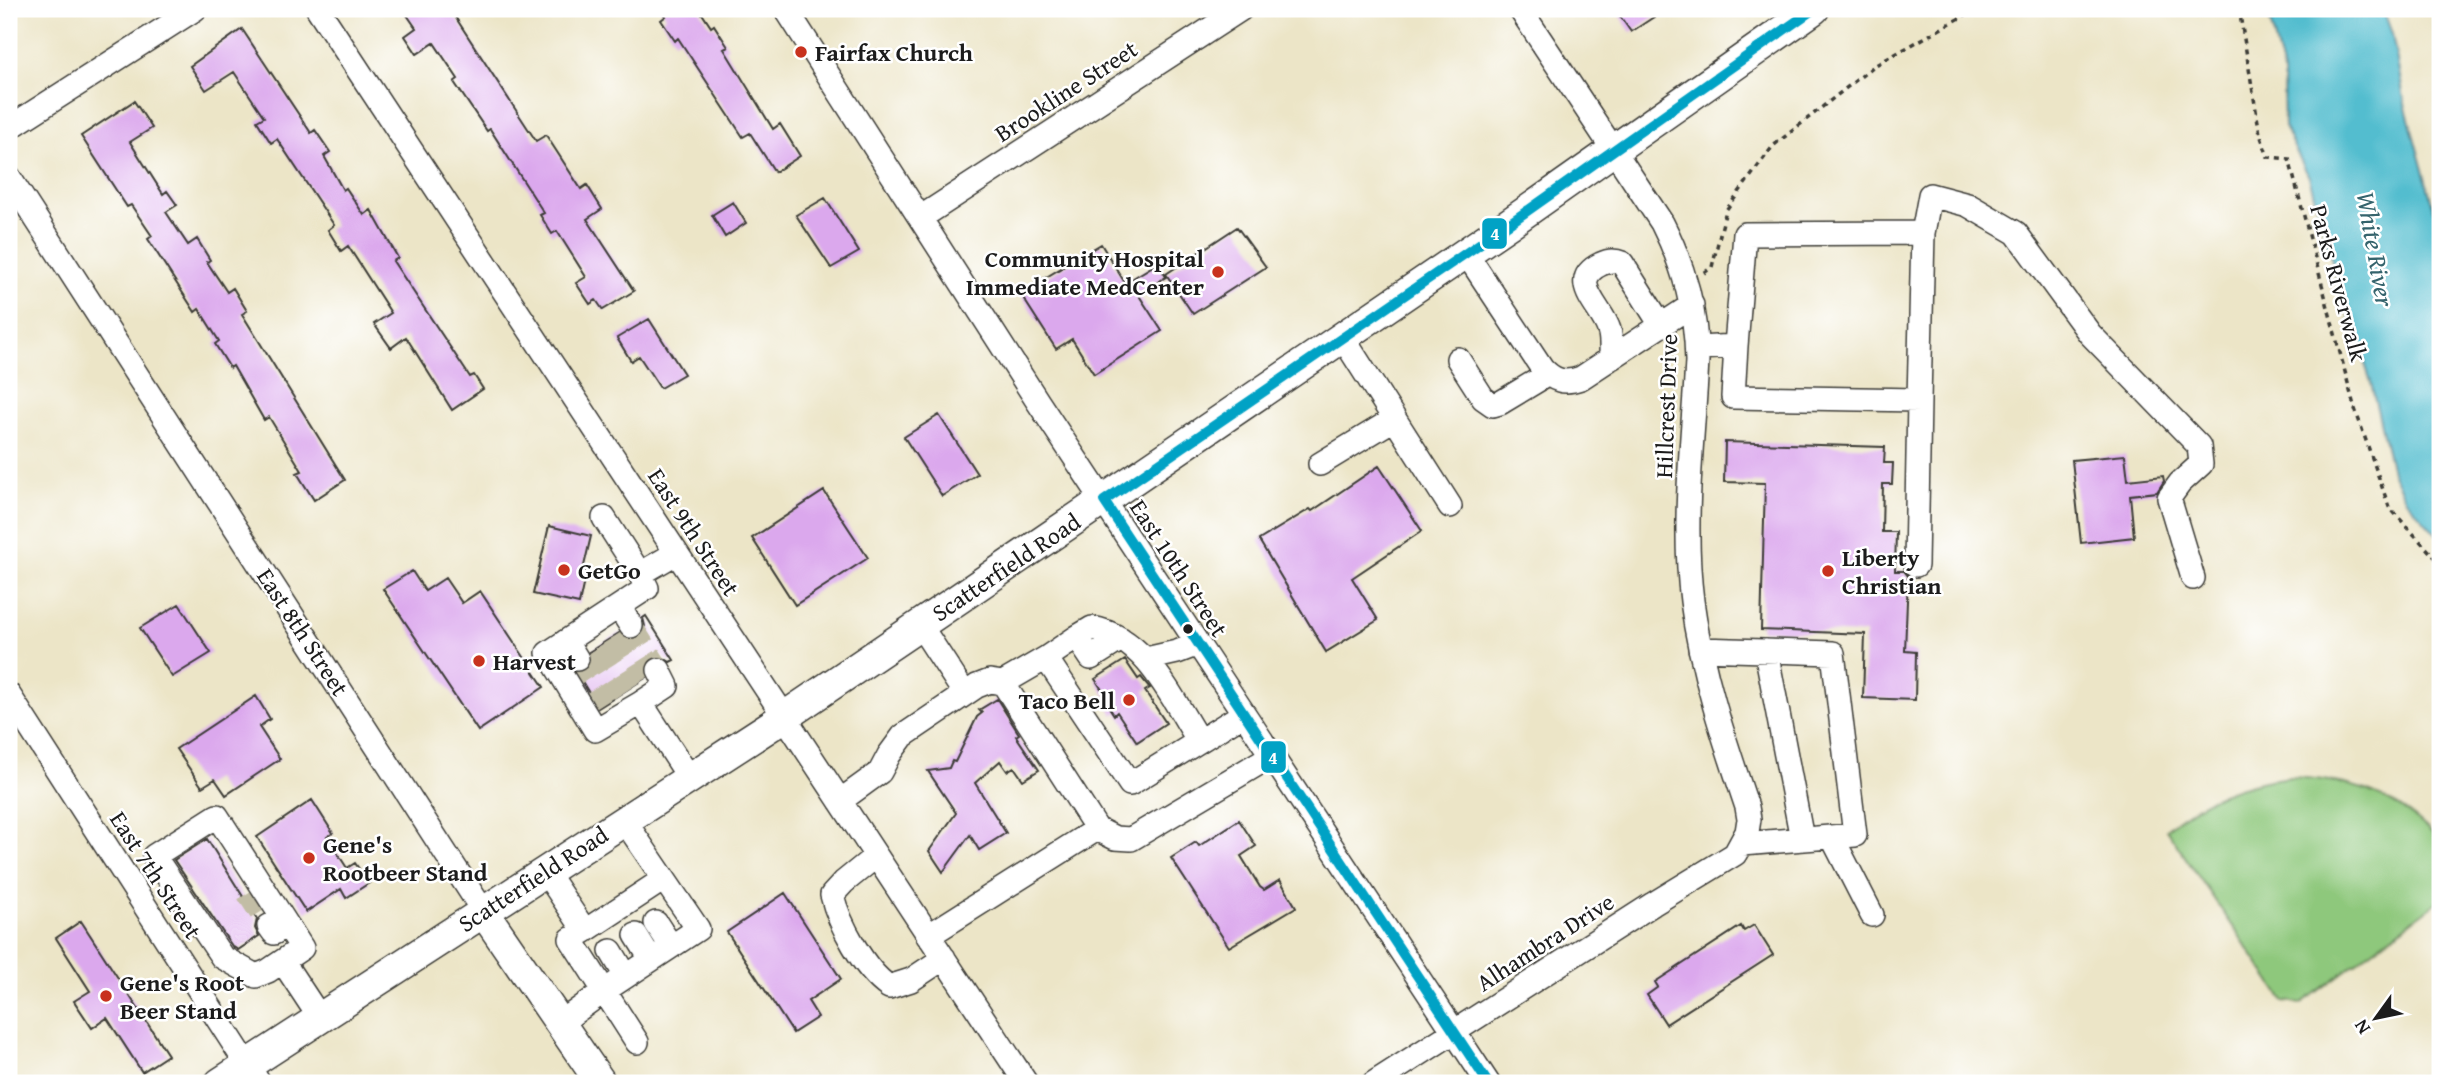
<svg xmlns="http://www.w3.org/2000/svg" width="2449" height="1092" viewBox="0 0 2449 1092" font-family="'Gentium Book Plus',serif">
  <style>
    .green { fill: #8ec87c; stroke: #55724c; stroke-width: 2 }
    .water { fill: #53bdcf; stroke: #386c76; stroke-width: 2 }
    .building { fill: #dba8ed }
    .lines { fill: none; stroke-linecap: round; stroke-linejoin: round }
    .minor-tunnel { stroke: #c2bda5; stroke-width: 23; stroke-dasharray: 23 11; stroke-linecap: butt }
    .minor-casing { stroke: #3b3a36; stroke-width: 26 }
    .major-casing { stroke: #3b3a36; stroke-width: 33 }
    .path { stroke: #3b3a36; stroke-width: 3.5; stroke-dasharray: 5 5; stroke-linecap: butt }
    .minor { stroke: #fff; stroke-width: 23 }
    .major { stroke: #fff; stroke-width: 30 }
    .bus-1-casing { stroke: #fff; stroke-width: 16 }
    .bus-1 { stroke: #01a2c5; stroke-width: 10 }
    .poi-dot { fill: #c8321e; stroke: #fff; stroke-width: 2.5 }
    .bus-dot { fill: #1c1c1c; stroke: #fff; stroke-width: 2.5 }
    .labels { text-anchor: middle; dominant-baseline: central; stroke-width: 5; stroke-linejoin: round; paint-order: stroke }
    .poi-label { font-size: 24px; font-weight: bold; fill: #1c1c1c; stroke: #fff; text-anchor: start }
    .street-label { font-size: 24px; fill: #1c1c1c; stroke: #fff }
    .water-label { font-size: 26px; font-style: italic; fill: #35646d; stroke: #fff }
    .line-badge { stroke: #fff; stroke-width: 2.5 }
    .badge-label { font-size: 19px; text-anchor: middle; font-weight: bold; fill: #fff }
  </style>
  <rect width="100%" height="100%" fill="#fff"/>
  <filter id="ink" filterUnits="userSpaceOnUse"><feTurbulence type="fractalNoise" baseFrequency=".0143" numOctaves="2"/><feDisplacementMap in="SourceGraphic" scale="14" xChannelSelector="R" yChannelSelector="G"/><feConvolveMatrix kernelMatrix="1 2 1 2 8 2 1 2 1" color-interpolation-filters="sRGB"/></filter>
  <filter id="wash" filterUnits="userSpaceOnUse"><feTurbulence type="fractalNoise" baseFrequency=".00686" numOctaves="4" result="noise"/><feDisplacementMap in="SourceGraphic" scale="28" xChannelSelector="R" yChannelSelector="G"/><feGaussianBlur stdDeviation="1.57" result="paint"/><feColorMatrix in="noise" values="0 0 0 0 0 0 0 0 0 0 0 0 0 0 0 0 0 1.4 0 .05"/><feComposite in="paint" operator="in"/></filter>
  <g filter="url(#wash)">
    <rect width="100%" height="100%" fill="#ece5c7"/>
    <path class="green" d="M2291 777C2354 780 2397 795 2440 841V900L2302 1003 2284 1001 2166 829C2202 797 2244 782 2291 777Z"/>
    <path class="water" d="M2267 9H2383L2392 34 2405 104 2440 232V538L2406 500 2392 472 2370 379 2337 279 2309 177 2284 127 2283 72Z"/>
    <g id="blocks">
      <path class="building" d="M403 9H450L536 141 546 135 581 189 587 185 602 209 587 219 634 291 603 310 596 300 590 304 576 283 586 277 557 231 552 234 540 215 544 213 490 129 487 131 454 82 458 79 434 43 417 54 405 36 416 28Z
        M661 9H699L711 27 714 25 728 47 724 49 773 129 780 124 800 156 775 172 750 133 743 137 678 38 675 41 661 20 666 16Z
        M1615 9H1666L1631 32Z
        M242 29 311 133 315 130 330 152 324 156 343 190 346 188 364 215 371 210 398 258 393 261 470 377 474 375 483 389 452 410 406 337 391 348 374 324 391 313 348 246 341 251 328 230 334 225 277 139 271 143 257 121 264 117 234 72 206 90 190 66Z
        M134 101 152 128 130 142 163 194 167 191 177 205 166 212 188 245 197 239 210 260 207 262 227 292 233 288 247 311 242 314 345 480 314 500 297 473 302 471 269 417 264 420 233 366 230 368 215 344 219 341 199 309 195 312 148 239 152 236 131 205 127 207 81 136Z
        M825 198 859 252 831 268 796 215Z
        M733 202 746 223 725 237 712 215Z
        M1237 227 1266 267 1193 314 1166 274Z
        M1101 244 1125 283 1158 263 1166 277 1138 294 1162 331 1094 374 1072 339 1056 349 1020 293Z
        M649 319 684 374 660 388 639 356 631 361 617 338Z
        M939 415 977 474 942 496 904 437Z
        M1725 442 1885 447 1884 463H1893L1892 484H1883L1882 532H1896L1895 571H1904L1908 576 1905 651 1916 652 1915 700 1863 698 1865 634 1761 630 1765 483 1724 482Z
        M2125 455 2128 480 2163 476 2164 481 2157 492 2130 495 2134 537 2081 543 2072 460Z
        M1379 466 1422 531 1352 578 1378 620 1326 652 1259 540 1310 509 1312 511Z
        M824 491 868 558 795 605 752 538Z
        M549 526 591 536 584 566 587 567 579 604 533 594Z
        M412 571 425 591 445 578 462 603 480 591 544 687 478 731 383 589Z
        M179 604 211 653 172 677 140 628Z
        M646 616 674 660 670 662 661 656 652 658 645 668 647 677 598 708 577 673 584 671 589 666 591 659 589 652 619 633 624 638 631 640 639 637 645 626 643 618Z
        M1125 660 1138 679 1141 677 1150 688 1145 691 1166 723 1137 742 1117 712 1114 715 1105 701 1108 699 1095 679Z
        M256 696 270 719 259 727 280 759 226 795 215 779 202 787 176 749Z
        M997 699 1019 734 1016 736 1039 770 1023 780 1014 767 1007 771 1000 761 975 783 1006 833 979 850 970 835 943 872 929 851 956 813 928 771 949 768 952 761 955 762 977 717 982 713 979 710Z
        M312 800 333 833 327 837 347 868 355 863 369 883 346 898 341 889 306 912 257 837Z
        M1239 820 1256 846 1241 856 1260 887 1264 890 1280 880 1296 907 1229 947 1171 858 1196 842 1199 846Z
        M207 839 257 919 255 928 259 936 238 950 232 946 174 860Z
        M785 893 841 979 808 1001 818 1017 793 1033 727 932Z
        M81 921 168 1055 142 1072 107 1018 92 1028 74 1001 90 991 56 938Z
        M1754 925 1773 955 1666 1024 1647 995 1658 987 1655 982 1741 926 1744 931Z"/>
    </g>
  </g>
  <g filter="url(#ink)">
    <use href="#blocks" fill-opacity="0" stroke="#3b3a36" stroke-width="2"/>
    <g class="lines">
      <path class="minor-tunnel" d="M631 626 659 670
        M612 638 640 682
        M595 649 623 693
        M577 659 605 703
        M248 893 269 926"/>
      <defs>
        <path id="minor" d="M318 9 1026 1083
          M786 9 1038 402 1488 1083
          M9 128 195 9
          M9 177 483 911
          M920 218 1241 9
          M1923 233 1930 195 1968 205 2016 233 2090 334 2199 446 2201 464 2180 483 2169 498 2193 578
          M1466 253 1542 368C1554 381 1564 384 1581 378L1692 305
          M1343 338 1450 506
          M1697 348 1736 346 1733 397 1919 400 1923 233 1745 234 1736 346
          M1611 358C1611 349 1612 338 1609 330 1603 308 1565 281 1601 264 1609 260 1615 260 1622 263L1661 325
          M1458 359 1483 398 1493 405 1500 403 1548 374
          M1320 464 1394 419
          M604 518 640 574 676 553
          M1916 565 1919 400
          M640 574 647 588 548 653 595 730 641 703 689 777
          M619 607 631 626
          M920 625 965 694
          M1077 637 1046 658 1130 784 1243 714
          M1121 639 1091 658 1077 637 1092 628C1146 637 1172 699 1199 741
          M566 641 577 659
          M1700 649 1833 653 1855 835 1742 844
          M1766 651 1802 839
          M1046 658 1003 683 1097 829 1115 838 1131 839 1271 756
          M1146 659 1177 652 1198 644
          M9 695 259 1083
          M641 703 667 686 659 670
          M840 801 880 772 889 755 903 736 977 686 990 681 1003 683
          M217 816 302 948 268 971 256 976 222 957 154 856Z
          M1832 837 1872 915
          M876 856 844 882 832 895C839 924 864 970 889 987L911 980 944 958
          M545 871 585 931 664 879
          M656 923 671 946
          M269 926 274 933 287 925
          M585 931 571 939 637 1042
          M636 935 651 959
          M928 936 1097 829
          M611 951 626 976
          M283 962 320 1018
          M560 1023 604 991 698 929 624 820
          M1374 1083 1653 904 1735 854 1747 832 1749 819 1747 807C1724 739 1701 671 1692 601 1682 522 1693 440 1697 361 1696 311 1685 268 1662 223L1520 9"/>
        <path id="major" d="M483 911 601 1083
          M220 1083 784 717 920 625 1510 223 1814 9"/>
      </defs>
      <use href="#minor" class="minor-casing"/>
      <use href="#major" class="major-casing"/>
      <path class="path" d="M2239 9 2260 134 2268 157 2289 159 2354 406 2389 507 2440 563
        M1704 273 1712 267 1726 210 1773 146 1874 66 1976 9"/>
      <use href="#minor" class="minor"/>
      <use href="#major" class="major"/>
      <defs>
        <path id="bus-1" d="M1488 1083 1104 501 1510 223 1814 9"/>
      </defs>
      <use href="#bus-1" class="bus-1-casing"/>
      <use href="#bus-1" class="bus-1"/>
    </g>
  </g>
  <g class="poi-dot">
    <circle cx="801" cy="52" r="7"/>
    <circle cx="1218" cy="272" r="7"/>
    <circle cx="564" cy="570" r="7"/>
    <circle cx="1828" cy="571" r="7"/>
    <circle cx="479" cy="661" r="7"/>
    <circle cx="1129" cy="700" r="7"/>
    <circle cx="309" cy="858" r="7"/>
    <circle cx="106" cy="996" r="7"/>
  </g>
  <circle class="bus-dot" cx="1188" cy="629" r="6"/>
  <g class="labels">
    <g class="poi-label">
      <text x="815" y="52">Fairfax Church</text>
      <text x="1204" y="258" text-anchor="end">Community Hospital<tspan x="1204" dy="28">Immediate MedCenter</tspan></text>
      <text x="1842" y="557">Liberty<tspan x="1842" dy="28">Christian</tspan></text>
      <text x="578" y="570">GetGo</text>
      <text x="493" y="661">Harvest</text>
      <text x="1115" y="700" text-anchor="end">Taco Bell</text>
      <text x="323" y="844">Gene's<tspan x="323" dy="28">Rootbeer Stand</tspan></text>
      <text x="120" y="982">Gene's Root<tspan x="120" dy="28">Beer Stand</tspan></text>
    </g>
    <g class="street-label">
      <text transform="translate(1066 91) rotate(-33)">Brookline Street</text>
      <text transform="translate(2339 283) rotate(75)">Parks Riverwalk</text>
      <text transform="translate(1666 406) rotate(-88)">Hillcrest Drive</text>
      <text transform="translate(694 532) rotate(57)">East 9th Street</text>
      <text transform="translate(1006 567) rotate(-34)">Scatterfield Road</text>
      <text transform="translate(1179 568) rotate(57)">East 10th Street</text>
      <text transform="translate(303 632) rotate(57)">East 8th Street</text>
      <text transform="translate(156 875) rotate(57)">East 7th Street</text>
      <text transform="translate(533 879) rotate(-33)">Scatterfield Road</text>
      <text transform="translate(1545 942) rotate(-33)">Alhambra Drive</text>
    </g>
    <g class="water-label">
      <text transform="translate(2376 249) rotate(80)">White River</text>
    </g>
  </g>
  <g class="line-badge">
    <rect x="1481" y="217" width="27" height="33" rx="7" fill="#01a2c5"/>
    <rect x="1260" y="740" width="27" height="34" rx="7" fill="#01a2c5"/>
  </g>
  <g class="badge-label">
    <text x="1495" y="240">4</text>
    <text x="1273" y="764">4</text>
  </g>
  <rect width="2449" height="1092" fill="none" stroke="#fff" stroke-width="35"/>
  <g transform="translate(2376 1018) rotate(237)" stroke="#ffffff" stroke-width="5" paint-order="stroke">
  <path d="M0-5L12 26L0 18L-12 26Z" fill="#1c1c1c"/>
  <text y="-10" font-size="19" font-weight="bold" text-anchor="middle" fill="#1c1c1c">N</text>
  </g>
</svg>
